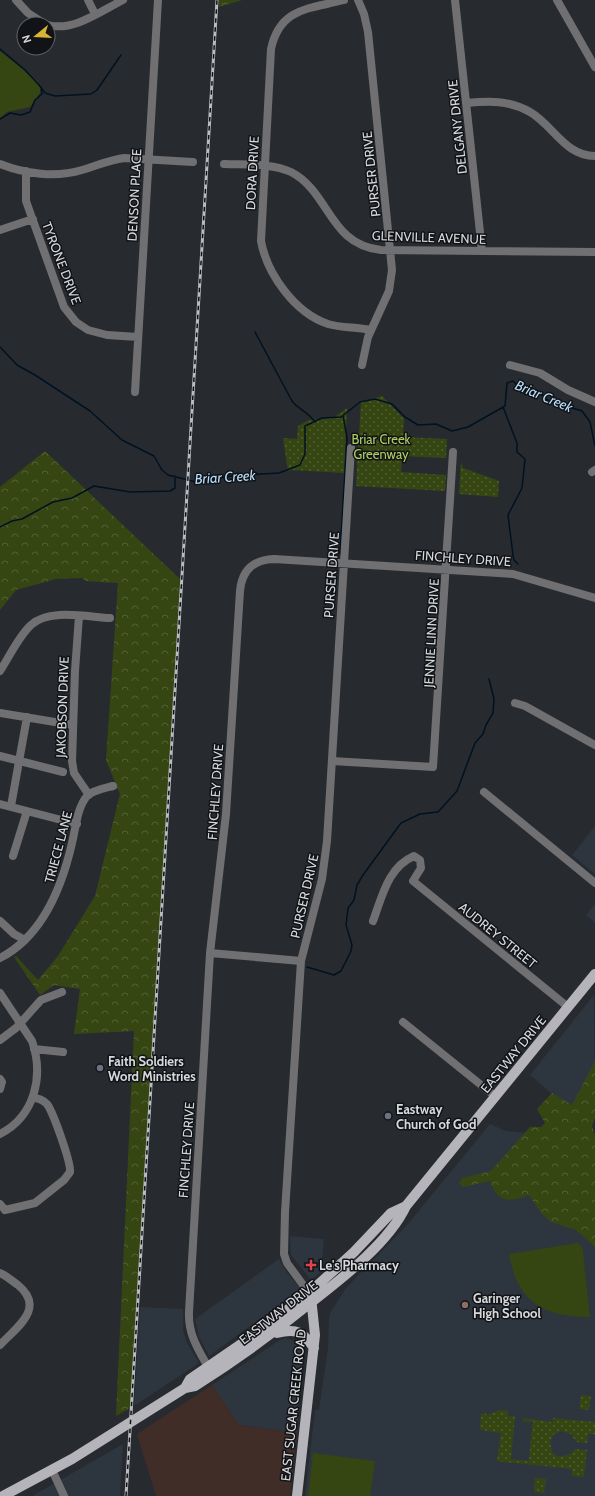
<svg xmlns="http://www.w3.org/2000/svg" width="595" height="1496" viewBox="0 0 595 1496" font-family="Cabin,sans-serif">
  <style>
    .built { fill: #2d353f }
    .industrial { fill: #402d27 }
    .grass { fill: url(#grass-dots) }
    .forest { fill: url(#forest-crowns) }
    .pitch { fill: #364612 }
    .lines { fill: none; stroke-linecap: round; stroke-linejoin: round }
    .stream { stroke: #001221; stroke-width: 1.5 }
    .minor { stroke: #707073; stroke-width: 8 }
    .major { stroke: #b6b4bb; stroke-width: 10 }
    .rail-casing { stroke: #b9bcc0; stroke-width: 3 }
    .rail { stroke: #121316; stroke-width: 1.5; stroke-dasharray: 4.5; stroke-linecap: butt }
    .worship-dot { fill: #6b7280; stroke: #121316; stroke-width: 1.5 }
    .health-dot { fill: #e0444e; stroke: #121316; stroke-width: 1.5 }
    .education-dot { fill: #8d6e63; stroke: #121316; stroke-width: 1.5 }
    .labels { text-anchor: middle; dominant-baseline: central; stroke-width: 3; stroke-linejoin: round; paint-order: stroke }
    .street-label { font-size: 13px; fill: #d6d9dc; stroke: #121316 }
    .park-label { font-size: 13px; fill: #aace60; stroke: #121316 }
    .poi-label { font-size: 13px; font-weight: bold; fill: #d6d9dc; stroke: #121316; text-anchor: start }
    .water-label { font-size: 14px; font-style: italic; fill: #b7dffb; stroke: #121316 }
  </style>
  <defs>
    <pattern id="grass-dots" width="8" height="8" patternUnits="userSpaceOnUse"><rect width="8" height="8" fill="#364612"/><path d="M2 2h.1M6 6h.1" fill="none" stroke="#526034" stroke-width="1.8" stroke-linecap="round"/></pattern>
    <pattern id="forest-crowns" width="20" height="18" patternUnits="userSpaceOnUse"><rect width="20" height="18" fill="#364612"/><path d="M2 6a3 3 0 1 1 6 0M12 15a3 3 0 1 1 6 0" fill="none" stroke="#526034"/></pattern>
  </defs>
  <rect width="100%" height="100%" fill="#272b30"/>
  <path class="built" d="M595 826V874L572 855Z
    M595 904V923L586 915Z
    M594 995 595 1100 584 1121 530 1075Z
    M490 1124 506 1131 595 1139V1496H305L315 1410H319L328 1348 329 1317 331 1311 346 1288 408 1224Z
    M290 1236 324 1239 321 1272 311 1280 291 1255Z
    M279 1259 287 1273 301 1289 209 1356 199 1337 195 1319Z
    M140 1307 183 1309V1331L187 1343 199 1363 134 1406Z
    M285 1338 298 1342 303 1355 297 1433 239 1425 212 1385 280 1340Z
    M123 1444 120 1496H34V1495Z"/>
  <path class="industrial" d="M212 1385 239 1425 297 1433 290 1496H156L137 1434Z"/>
  <path class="grass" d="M382 396 404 419 403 437 447 439 446 458 402 456 401 472 446 475 445 491 356 486 361 402Z
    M347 408 344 473 292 470 288 471 283 438 297 439 298 426 309 420 333 418Z
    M461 462 463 468 499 481 498 497 459 494Z
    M581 1395 591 1396 589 1410 579 1409Z
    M500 1410 508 1411V1416H515L511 1459 529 1461 532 1425 534 1422 523 1421V1418L552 1422 553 1418 595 1422V1434H588L587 1443 576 1442 571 1434 561 1431 554 1434 550 1441 552 1452 559 1457 571 1454 575 1449 587 1450 584 1477 572 1476V1469L497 1461 501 1433 480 1430 481 1414H484V1412L487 1415Z
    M535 1478 546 1479 544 1493 534 1492Z"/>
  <path class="forest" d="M219 0H242L219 7Z
    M45 451 181 580 132 1407 116 1416 134 1031 74 1034 80 989 54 985 40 995 14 957 16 956 38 980 58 956 95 896 120 794 106 760 118 583 86 581 82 578 56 579 16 590 0 610V487Z
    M595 1061V1118L592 1126 595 1135V1247L576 1230 551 1222 542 1214 529 1195C509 1202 498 1204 490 1181L463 1187 459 1183 462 1178 491 1171 530 1127H541L545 1123 537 1109 552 1093 572 1105Z"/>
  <path class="pitch" d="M0 51 37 81 42 90 30 107 7 112 0 118Z
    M578 1243 582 1247 583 1252 590 1317C544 1317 517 1302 509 1254Z
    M313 1453 375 1461 370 1496H308Z"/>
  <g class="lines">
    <path class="stream" d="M0 49 25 70 39 85 45 93 55 96 91 94 97 90 121 55
      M0 119 10 113 21 115 30 112 35 100 42 94 41 89
      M255 332 292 401C299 410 307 411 315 422
      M0 347 17 365 35 375 90 411 122 440 154 456 162 470 168 475 196 482 206 481 230 476 279 473 300 465 305 454V426L322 418 341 417 360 402 375 399 392 404 405 417 418 425 436 424 452 431 468 427 505 406 507 383 513 381 521 389 531 393H539L549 401 582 411 590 422 595 446
      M503 407 517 443V452L525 459 522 488 508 515 513 555 514 560 518 564
      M0 527 12 521 22 519 53 502 72 498 94 486 130 492 170 491 175 488V476
      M340 554 347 438 343 415
      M307 967 334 975 341 971 351 951 352 945 346 925 348 908 354 900 357 885 363 875 401 823 420 814 438 812 457 791 475 743 483 734 486 725 493 713 494 699 489 679"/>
    <path class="minor" d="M16 0 28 13 45 24
      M88 0 95 14
      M344 0C310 9 280 7 271 49L261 241C267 274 295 313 328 324 341 328 356 327 370 330
      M358 0 364 14 368 32 392 270 389 291 368 337 362 365
      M455 0 482 251
      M557 0 595 67
      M48 25C73 32 101 11 123 0
      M466 103C489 101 509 100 530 112 553 125 565 156 595 156
      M0 164C25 174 56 178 82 170 96 166 109 160 124 158L193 162
      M224 164C245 165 272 163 291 172 330 192 329 245 381 250L595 252
      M26 171V201L64 307 76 322 88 330 107 335 138 337
      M0 230 33 219
      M510 365 540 373 568 390 595 402
      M135 392 158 0
      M592 472 595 470
      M79 616 75 671 72 761 74 773 89 795
      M0 671C10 656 18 637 31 625 48 608 88 617 110 618
      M515 703 525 706 595 745
      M0 713 73 725
      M0 756 63 772
      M332 761 433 767 453 452
      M484 792 595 883
      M0 804 77 824
      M11 806 27 717
      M13 856 27 811
      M0 921 14 934 25 940
      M373 921C382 897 388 867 414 856L420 860 421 868 413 881 568 1007
      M210 953 301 961
      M0 958C43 936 62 887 72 843 76 827 77 808 87 796 93 790 105 788 113 786
      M0 993 32 1041C44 1076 35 1116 0 1134
      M403 1022 496 1097
      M0 1040 16 1028 41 1000 62 992
      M34 1049 63 1052
      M0 1079 2 1082 0 1089
      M0 1204 5 1210
      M5 1210 35 1203 64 1180 70 1172C71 1162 53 1112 47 1104 43 1100 39 1098 33 1098
      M0 1273C7 1276 12 1281 18 1285 46 1308 17 1327 0 1345
      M309 1293 287 1263 284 1254 285 1212 301 961 322 879 327 841 351 448
      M208 1367C198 1349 188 1334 189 1312L210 953 226 814 240 591C242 570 253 560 274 559L513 574 595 598
      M52 1470 64 1496"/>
    <path class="major" d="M277 1333C297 1328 303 1332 314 1348
      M185 1388 195 1386C236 1360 275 1332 313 1301 345 1276 389 1242 406 1206L595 974
      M3 1496 72 1459 185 1388 190 1379 260 1331 309 1293 354 1252 391 1213 406 1206
      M297 1496 315 1335 311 1297"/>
    <defs>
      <path id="rail" d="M126 1496 217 0"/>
    </defs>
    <use href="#rail" class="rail-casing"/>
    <use href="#rail" class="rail"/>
  </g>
  <g class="worship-dot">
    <circle cx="100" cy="1068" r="4"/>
    <circle cx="388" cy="1116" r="4"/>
  </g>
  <path class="health-dot" d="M309 1259h4v4h4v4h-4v4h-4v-4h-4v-4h4z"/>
  <circle class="education-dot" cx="465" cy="1305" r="4"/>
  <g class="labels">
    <g class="street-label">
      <text transform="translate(457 127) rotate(-96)">DELGANY DRIVE</text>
      <text transform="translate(252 173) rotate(-87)">DORA DRIVE</text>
      <text transform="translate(371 174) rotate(-96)">PURSER DRIVE</text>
      <text transform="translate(134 195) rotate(-87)">DENSON PLACE</text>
      <text transform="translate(429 237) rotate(2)">GLENVILLE AVENUE</text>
      <text transform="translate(62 263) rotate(69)">TYRONE DRIVE</text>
      <text transform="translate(463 558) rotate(4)">FINCHLEY DRIVE</text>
      <text transform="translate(331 575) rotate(-86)">PURSER DRIVE</text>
      <text transform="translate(431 633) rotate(-87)">JENNIE LINN DRIVE</text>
      <text transform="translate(62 707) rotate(-88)">JAKOBSON DRIVE</text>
      <text transform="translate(215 792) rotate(-86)">FINCHLEY DRIVE</text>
      <text transform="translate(58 847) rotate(-75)">TRIECE LANE</text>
      <text transform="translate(304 896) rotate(-77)">PURSER DRIVE</text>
      <text transform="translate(498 935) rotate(39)">AUDREY STREET</text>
      <text transform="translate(513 1054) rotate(-51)">EASTWAY DRIVE</text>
      <text transform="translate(186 1150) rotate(-86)">FINCHLEY DRIVE</text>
      <text transform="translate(278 1312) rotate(-38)">EASTWAY DRIVE</text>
      <text transform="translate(293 1405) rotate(-84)">EAST SUGAR CREEK ROAD</text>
    </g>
    <g class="park-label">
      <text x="381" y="439">Briar Creek<tspan x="381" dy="15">Greenway</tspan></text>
    </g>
    <g class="poi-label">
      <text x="108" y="1061">Faith Soldiers<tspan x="108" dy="15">Word Ministries</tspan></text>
      <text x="396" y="1109">Eastway<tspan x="396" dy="15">Church of God</tspan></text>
      <text x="319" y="1265">Le's Pharmacy</text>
      <text x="473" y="1298">Garinger<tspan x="473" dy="15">High School</tspan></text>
    </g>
    <g class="water-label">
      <text transform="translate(544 396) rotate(23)">Briar Creek</text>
      <text transform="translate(225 477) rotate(-4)">Briar Creek</text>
    </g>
  </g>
  <g transform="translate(36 36) rotate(252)"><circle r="19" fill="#121316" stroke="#606265"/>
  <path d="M0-3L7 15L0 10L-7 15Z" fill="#d9b334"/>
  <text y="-6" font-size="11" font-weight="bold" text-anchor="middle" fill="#d6d9dc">N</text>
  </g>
</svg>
